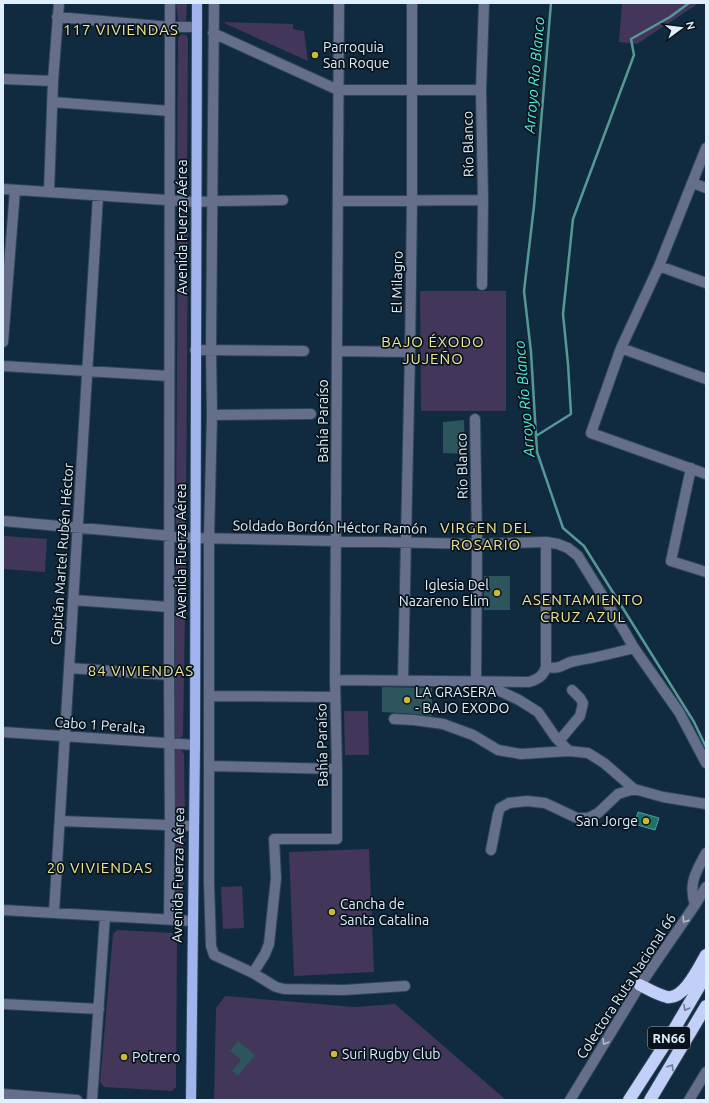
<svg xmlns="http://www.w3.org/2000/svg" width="709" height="1103" viewBox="0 0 709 1103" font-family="Ubuntu,sans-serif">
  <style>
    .green { fill: #42365a }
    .water { fill: #1c736b; stroke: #569896 }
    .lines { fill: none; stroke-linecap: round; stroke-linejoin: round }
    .stream { stroke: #569896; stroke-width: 2.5 }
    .building { fill: #2c555e }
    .minor-casing { stroke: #2d4659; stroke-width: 12 }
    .major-casing { stroke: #2d4659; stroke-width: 12 }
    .highway-casing { stroke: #2d4659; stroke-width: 14 }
    .minor { stroke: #656e8a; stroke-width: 10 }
    .major { stroke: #a0b3ec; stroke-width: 10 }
    .highway { stroke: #c2d0f9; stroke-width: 12 }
    .oneway { stroke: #aebbce }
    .oneway2 { stroke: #6e7b95 }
    .poi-dot { fill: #ccb938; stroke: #08131b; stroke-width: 1.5 }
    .labels { text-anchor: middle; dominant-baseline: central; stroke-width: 3.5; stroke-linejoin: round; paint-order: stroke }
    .shield { fill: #08131b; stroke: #9eadb8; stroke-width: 1 }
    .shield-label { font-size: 13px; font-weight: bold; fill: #dfeffc }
    .poi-label { font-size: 14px; fill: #dfeffc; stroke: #08131b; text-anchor: start }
    .street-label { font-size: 14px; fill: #dfeffc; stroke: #08131b }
    .neighbourhood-label { font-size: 15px; letter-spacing: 1px; fill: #f1e596; stroke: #08131b }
    .water-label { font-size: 15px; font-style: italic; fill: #53edde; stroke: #08131b }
  </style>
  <rect width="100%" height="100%" fill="#102b3f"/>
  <path class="green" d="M176 3H187L186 22 183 23 178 20Z
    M622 3H699L637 44 619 42Z
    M224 22 293 24V29L304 31 308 61 226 24Z
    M182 34 186 35 188 39 187 185 185 188 181 190 178 188 177 184 178 38Z
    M182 209 186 210 188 214 186 523 184 526 182 528 177 526 176 522 178 213Z
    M420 291H506V411H421Z
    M5 536 47 539 45 572 3 569V538Z
    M178 545H182L186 550 183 734 182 737 179 738H176L173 735 176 549Z
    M344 711H368L369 755H345Z
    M181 749 184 754 185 816 182 820 179 821 175 817 174 753 176 750Z
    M177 830H183L185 834 183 908 182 911 179 913 174 911 175 834Z
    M369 849 374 972 294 976 289 852Z
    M242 886 244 928 223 929 221 887Z
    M117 930 173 933 177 937 176 1087 172 1091 104 1087 100 1082 113 934Z
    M225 996 355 1007 395 1004 506 1100H214L216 1008Z"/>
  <path class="water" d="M638 812 659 818 655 830 634 824Z"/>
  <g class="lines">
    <path class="stream" d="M551 3 534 206 524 291 531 352 537 452 563 528 584 546 694 722 706 747
      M536 436 571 414 568 364 563 314 573 219 634 55 631 39 670 17 689 3"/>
  </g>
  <path class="building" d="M464 420 465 454 443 453V422Z
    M484 576H510V610H484Z
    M382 687 432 688V716L414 714 382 712Z
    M238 1041 255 1055 238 1076 232 1071 241 1060 230 1051Z"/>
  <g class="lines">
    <defs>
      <path id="minor" d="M214 3 211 350 212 415 209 538V883L211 946 214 955 253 973 276 987 284 989 344 990 405 986
        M57 17 170 27H197
        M213 33 338 90H481
        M3 79 53 81
        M52 102 170 111
        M706 148 659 266 621 348 591 433 706 474
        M693 183 706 188
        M3 189 196 202 213 201 283 200
        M49 192 53 81 59 3
        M338 201 483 200
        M659 266 706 283
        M482 285 483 200 481 90 484 3
        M3 342 15 190
        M621 348 706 379
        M195 350 304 351
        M337 351 410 352
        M3 366 169 376
        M212 415 311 414
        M475 419 477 544 476 681
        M691 468 671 561 706 572
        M3 521 194 538 477 544 546 542 558 544 568 548 578 556 623 629 634 648 679 712 706 763
        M73 600 169 607
        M546 667C563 670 562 663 575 661 595 658 614 653 634 648
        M69 668 169 675
        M335 680 529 682C537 680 544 675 546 667V542
        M403 680 410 352 412 201V3
        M485 684 519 700 538 712 556 738 569 751
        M209 696 335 697
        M394 719 414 720 443 724 473 735 498 750 521 754 569 751 588 753 604 763 634 789 663 797 706 804
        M3 732 195 745
        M559 741 580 716 583 703 580 698 572 690
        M209 766 337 769
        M60 821 193 826
        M491 850 498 814 500 808 509 803 527 801 545 803 577 818H588L598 813 618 794 634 789
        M695 905C688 883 696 872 706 853
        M3 910 192 921
        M54 913 98 196
        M169 919 170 826 169 675 170 3
        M253 973 265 954 269 944 276 878 274 839H337V769L335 680 339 3
        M3 1004 99 1009
        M3 1094 77 1100
        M92 1100 105 916
        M570 1100 640 985 695 905 706 887
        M689 1100 706 1072"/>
      <path id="major" d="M191 1100 195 745 197 3"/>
      <path id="highway" d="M640 985C648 989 658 995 667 997 684 1000 699 967 706 955
        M629 1100 669 1038 706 975
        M650 1100 706 1006"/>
    </defs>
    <use href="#minor" class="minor-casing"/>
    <use href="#major" class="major-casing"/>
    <use href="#highway" class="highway-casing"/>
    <use href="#minor" class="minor"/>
    <use href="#major" class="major"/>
    <use href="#highway" class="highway"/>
  </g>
  <defs><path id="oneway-chevron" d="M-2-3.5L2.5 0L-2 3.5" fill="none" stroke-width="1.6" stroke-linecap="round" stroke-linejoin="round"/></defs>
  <g class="oneway">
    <use href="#oneway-chevron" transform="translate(685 920) rotate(125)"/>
    <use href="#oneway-chevron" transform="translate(605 1042) rotate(121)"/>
  </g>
  <g class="oneway2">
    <use href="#oneway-chevron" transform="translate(686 1008) rotate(120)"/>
    <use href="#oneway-chevron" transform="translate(671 1067) rotate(-58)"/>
  </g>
  <g class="poi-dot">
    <circle cx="315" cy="55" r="4"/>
    <circle cx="497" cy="593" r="4"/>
    <circle cx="407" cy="700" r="4"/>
    <circle cx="646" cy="821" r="4"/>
    <circle cx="332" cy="912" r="4"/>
    <circle cx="334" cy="1054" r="4"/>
    <circle cx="124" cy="1057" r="4"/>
  </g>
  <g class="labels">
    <rect class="shield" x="648" y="1027" width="42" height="22" rx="3"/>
    <g class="shield-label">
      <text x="669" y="1038">RN66</text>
    </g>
    <g class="poi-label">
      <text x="323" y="47">Parroquia<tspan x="323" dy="16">San Roque</tspan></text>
      <text x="489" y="585" text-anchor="end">Iglesia Del<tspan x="489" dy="16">Nazareno Elim</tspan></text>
      <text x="415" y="692">LA GRASERA<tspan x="415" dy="16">- BAJO EXODO</tspan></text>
      <text x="638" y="821" text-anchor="end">San Jorge</text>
      <text x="340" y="904">Cancha de<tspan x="340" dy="16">Santa Catalina</tspan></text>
      <text x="342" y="1054">Suri Rugby Club</text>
      <text x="132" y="1057">Potrero</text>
    </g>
    <g class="street-label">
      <text transform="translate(468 144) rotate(-91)">Río Blanco</text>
      <text transform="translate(182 227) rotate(-90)">Avenida Fuerza Aérea</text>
      <text transform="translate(397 282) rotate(-89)">El Milagro</text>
      <text transform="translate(323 421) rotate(-90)">Bahía Paraíso</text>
      <text transform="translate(462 466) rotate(-91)">Río Blanco</text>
      <text transform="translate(330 527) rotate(1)">Soldado Bordón Héctor Ramón</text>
      <text transform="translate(181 551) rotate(-90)">Avenida Fuerza Aérea</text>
      <text transform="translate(62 554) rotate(-86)">Capitán Martel Rubén Héctor</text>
      <text transform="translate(100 725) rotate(4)">Cabo 1 Peralta</text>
      <text transform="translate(322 745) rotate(-91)">Bahía Paraíso</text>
      <text transform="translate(178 875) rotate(-89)">Avenida Fuerza Aérea</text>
      <text transform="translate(626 986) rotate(-57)">Colectora Ruta Nacional 66</text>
    </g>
    <g class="neighbourhood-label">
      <text x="121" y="29">117 VIVIENDAS</text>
      <text x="433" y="341">BAJO ÉXODO<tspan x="433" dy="17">JUJEÑO</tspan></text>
      <text x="486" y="527">VIRGEN DEL<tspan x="486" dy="17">ROSARIO</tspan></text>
      <text x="583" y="599">ASENTAMIENTO<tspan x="583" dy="17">CRUZ AZUL</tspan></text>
      <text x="141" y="670">84 VIVIENDAS</text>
      <text x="100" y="867">20 VIVIENDAS</text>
    </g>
    <g class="water-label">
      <text transform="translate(534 75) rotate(-85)">Arroyo Río Blanco</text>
      <text transform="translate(524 399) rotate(-95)">Arroyo Río Blanco</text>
    </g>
  </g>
  <rect width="709" height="1103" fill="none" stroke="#dfeffc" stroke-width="8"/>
  <g transform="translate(681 28) rotate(75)" stroke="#08131b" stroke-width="3" paint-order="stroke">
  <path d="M0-3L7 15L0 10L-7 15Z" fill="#dfeffc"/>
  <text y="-6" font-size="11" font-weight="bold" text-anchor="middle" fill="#dfeffc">N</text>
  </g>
</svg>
